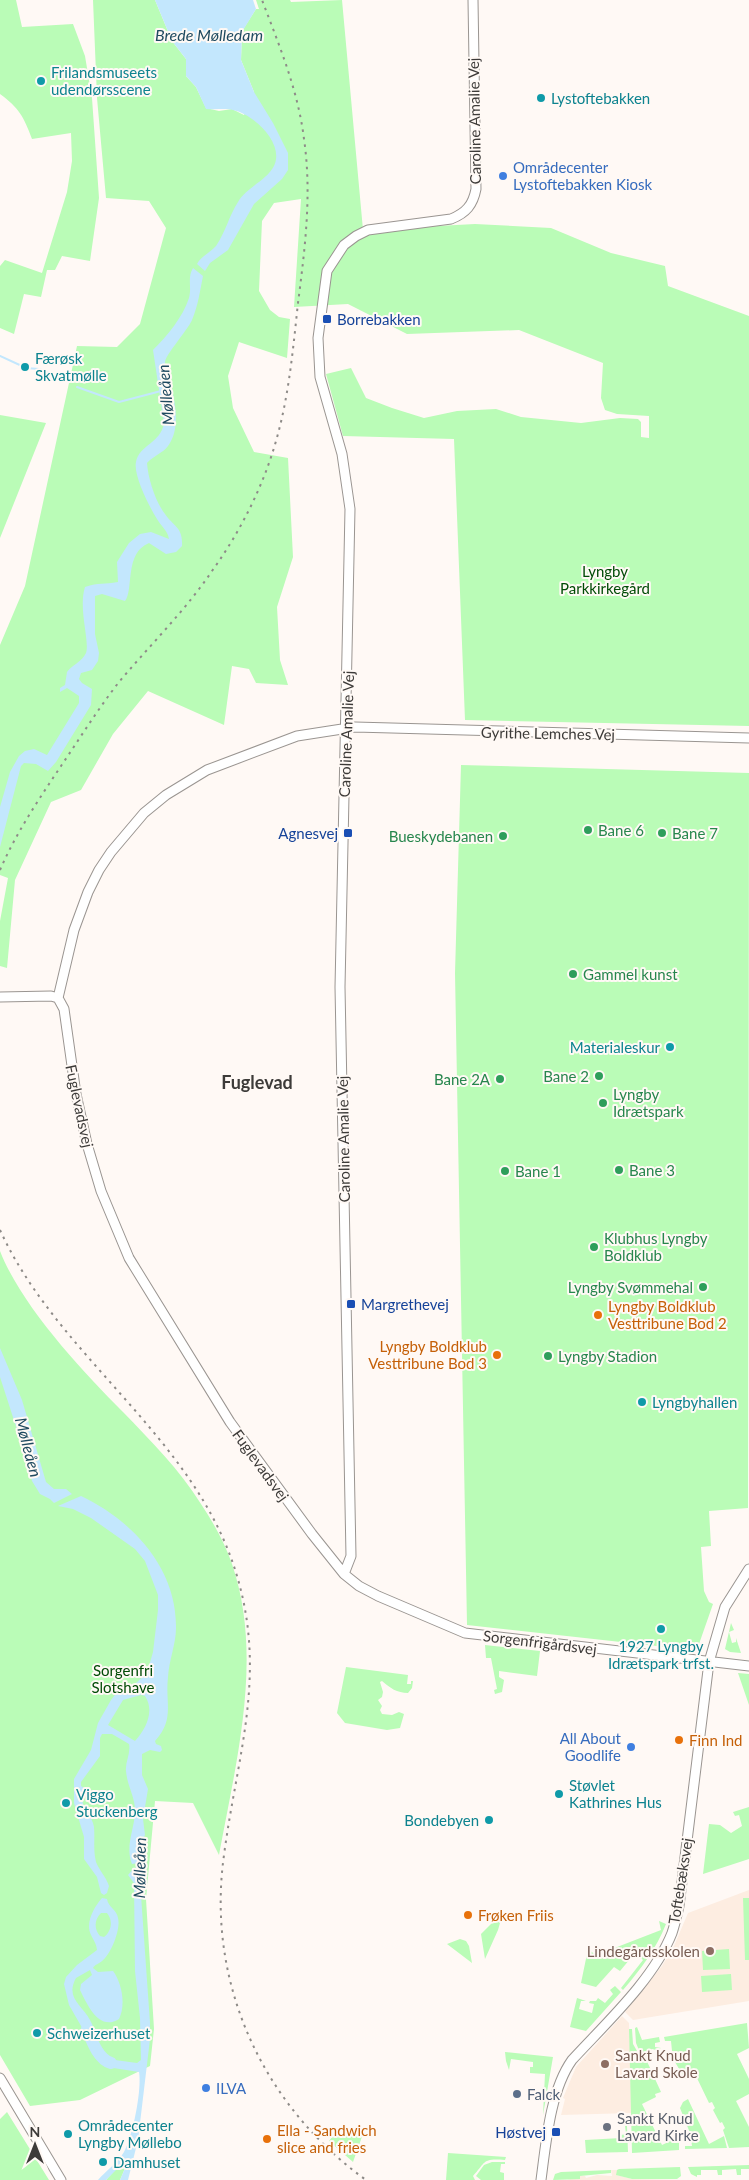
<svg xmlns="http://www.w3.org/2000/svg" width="749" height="2180" viewBox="0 0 749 2180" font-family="Lato,sans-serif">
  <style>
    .education { fill: #fdede1 }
    .green { fill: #bafcb7 }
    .water { fill: #c3e7fd; fill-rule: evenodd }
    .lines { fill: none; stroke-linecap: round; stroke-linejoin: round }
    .stream { stroke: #c3e7fd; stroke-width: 2 }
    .river { stroke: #c3e7fd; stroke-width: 12 }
    .tertiary-casing { stroke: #9a9591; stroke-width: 11 }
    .tertiary { stroke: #fff; stroke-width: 9 }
    .rail { stroke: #8e8b88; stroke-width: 2; stroke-dasharray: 2.5 5; stroke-linecap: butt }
    .culture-dot { fill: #0f9aa8; stroke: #fff9f5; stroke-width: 2 }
    .shop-dot { fill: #3f7fe0; stroke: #fff9f5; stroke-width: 2 }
    .transit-dot { fill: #1a4fb4; stroke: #fff9f5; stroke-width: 2 }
    .leisure-dot { fill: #2e9e5b; stroke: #fff9f5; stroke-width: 2 }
    .food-dot { fill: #e8710a; stroke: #fff9f5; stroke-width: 2 }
    .education-dot { fill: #8d6e63; stroke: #fff9f5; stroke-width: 2 }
    .service-dot { fill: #5c6f8a; stroke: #fff9f5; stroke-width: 2 }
    .worship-dot { fill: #6b7280; stroke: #fff9f5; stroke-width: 2 }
    .labels { text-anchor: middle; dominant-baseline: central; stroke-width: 4; stroke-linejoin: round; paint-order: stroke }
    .culture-label { font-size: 15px; fill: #0d838f; stroke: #fff9f5; text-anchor: start }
    .street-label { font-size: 15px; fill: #3d3b39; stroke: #fff9f5 }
    .shop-label { font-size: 15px; fill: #366cbe; stroke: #fff9f5; text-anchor: start }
    .transit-label { font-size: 15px; fill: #164399; stroke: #fff9f5; text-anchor: start }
    .park-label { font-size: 15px; fill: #004b05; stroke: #fff9f5 }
    .leisure-label { font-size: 15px; fill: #27864d; stroke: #fff9f5; text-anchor: start }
    .food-label { font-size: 15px; fill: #c56008; stroke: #fff9f5; text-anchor: start }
    .education-label { font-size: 15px; fill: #785e54; stroke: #fff9f5; text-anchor: end }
    .service-label { font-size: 15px; fill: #4e5e75; stroke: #fff9f5; text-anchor: start }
    .worship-label { font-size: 15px; fill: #5b616d; stroke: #fff9f5; text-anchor: start }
    .water-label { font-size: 16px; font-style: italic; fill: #1f4a60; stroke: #fff9f5 }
    .quarter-label { font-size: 18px; font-weight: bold; fill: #3d3b39; stroke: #fff9f5 }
  </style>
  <rect width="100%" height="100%" fill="#fff9f5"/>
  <path class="education" d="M749 1890V2001L633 2020 625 2012 662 1966 674 1946 688 1913Z
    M622 2016 629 2023 632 2113 561 2115 565 2099 563 2098 576 2067Z
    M611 2170H617V2175L632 2179 677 2180H567L580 2176H585L586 2178 597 2175 612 2176Z"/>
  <path class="green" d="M0 0H16L22 27 73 24 85 56 92 98 99 198 90 261 62 256 55 270H47L41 297 24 294 14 334 0 328V266L5 260 42 273 67 192 72 161 71 133 32 139C24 117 19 108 0 94Z
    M93 0H155L172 41 186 59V76L196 87 206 108 219 111 232 109 244 115 254 92 241 60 242 31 256 9H259L256 0H290L291 2 342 0 363 230 475 224 551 228 611 253 665 266 668 286 749 316V726L465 720 454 439 343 436 326 374 351 368 366 398 392 408 424 418 457 411 496 409 521 417 581 423 620 418 638 419 641 422V437L649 438V416L617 414 605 410 601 398 603 363 519 330 407 334 348 304 294 307 301 199 274 203 262 221 259 291 270 310 279 317 290 319 287 358 239 342 228 376 233 408 254 452 288 458 293 557 277 607 280 660 288 685 256 683 249 669 232 666 224 725 148 691 113 734 81 790 51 802 15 880 7 968 0 966V921L8 878 0 875V645L25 586 77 346 117 347 140 324 166 228 149 201 106 198 97 98Z
    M0 415 46 423 0 538Z
    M461 765 749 773 748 1508 709 1511 711 1546 701 1547 704 1591 709 1602 713 1604 699 1644 693 1650 467 1625 455 973Z
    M0 1251C21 1305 81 1370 123 1412 150 1440 180 1470 201 1504 213 1522 225 1543 232 1564 264 1657 236 1762 219 1855L193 1803 155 1801 146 1899 154 2029 150 2066 80 2100 30 2106 0 2055Z
    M731 1623 734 1630 729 1632 732 1643 736 1642V1638L741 1653 730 1652 725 1649Z
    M485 1645 540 1651 537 1676 499 1671V1677L504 1680 502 1692 495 1694 494 1690 497 1689 491 1658H486Z
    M346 1667 408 1675 407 1684H411V1681H413L412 1688 408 1693C397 1693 390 1688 382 1681L380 1682 383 1692 382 1697 378 1700 382 1706 380 1710 382 1714 392 1715 399 1712 404 1714 400 1728 387 1730 345 1723 337 1713Z
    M738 1673 749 1674V1705Z
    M749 1807V1859L703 1874 709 1824 720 1825 731 1833 742 1826 739 1815 735 1816 733 1812Z
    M743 1898H749V1960H745Z
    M503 1912 498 1930 485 1959 481 1934Z
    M659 1921 666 1924C656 1949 641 1969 623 1990L621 1988 643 1960 635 1953 620 1971 614 1967 596 1987 581 1983 588 1949 597 1956H599V1954L661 1930Z
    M460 1939 466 1941 469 1946 472 1963 447 1944Z
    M729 1949 730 1969 703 1970 702 1951Z
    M731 1974 732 1990 702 1992 701 1976Z
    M615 1986 621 1992 586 2031 570 2027 577 1998 586 2001H581L579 2009 592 2013 594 2004 589 2003 590 2001H596L598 1998 605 2003 613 1994 610 1990Z
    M747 2023 749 2048 737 2054 749 2079V2094L736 2101 749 2127V2147L729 2148 723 2130 725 2128 722 2122 720 2123 713 2110 715 2108 712 2102 709 2103 695 2074 688 2079H685L675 2062 681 2055 679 2052 672 2051 671 2041H665L664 2037Z
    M637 2027 642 2040 659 2037 660 2042 655 2043V2047L661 2048 656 2050 652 2049 641 2055 636 2043 635 2028Z
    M629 2029H632L633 2044 637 2051 634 2053 637 2059 645 2057 661 2092 655 2094 656 2097 642 2104 662 2145 679 2137V2150L632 2153Z
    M505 2052 553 2057 543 2115 545 2074 530 2073V2067H533V2062L511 2059 509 2070 506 2061Z
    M688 2099 709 2144 724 2136 727 2148 685 2149V2146H692L690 2133 680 2108 683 2102Z
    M7 2112 49 2180H0V2119Z
    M625 2126H627L628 2152 586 2153 585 2140 621 2138V2135L626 2134Z
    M364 2131 353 2162 329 2141 334 2134Z
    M448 2153 506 2157 505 2160C482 2158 486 2162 473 2176L475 2180H446Z
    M126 2160V2166L120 2180H106L123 2161Z
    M492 2162H505V2164H501L500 2172 504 2173V2180H481L476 2176 484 2165Z
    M749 2165V2169H741V2175H737L736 2169 722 2170V2175H718L717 2170H701V2175H697V2177L691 2174 688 2167Z
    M680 2167 681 2176 677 2179H632L616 2175 617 2170 619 2169Z
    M611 2170V2173L580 2176V2179L553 2180 555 2174 561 2172Z"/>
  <path class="water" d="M155 0H253L256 9 242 32 241 60 254 92 273 123 288 153V170L282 179 254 204 228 250 210 263 205 271 197 264C201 256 210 253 216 246 226 231 229 216 238 202 247 187 266 181 274 166 285 143 253 114 233 110 227 108 216 110 206 109L196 87 186 76V59L172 41Z
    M193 268 203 276C200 291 198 306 192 320 187 331 166 354 165 362 165 366 168 372 169 376 174 398 182 427 168 446 163 453 153 456 147 463 148 478 155 501 165 514 174 527 183 527 182 546L176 552 166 554 149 543C124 553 134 590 125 601L102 594 95 596V634L99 653 98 661 92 670 81 673 79 679 82 683 92 689 91 705 56 762 48 771 36 764 24 763 21 766 0 847V807L10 772 19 756 25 751 34 749 47 755 79 703V696L67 688 60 692V688L65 685 67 672C72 665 82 662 86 653 90 641 78 609 85 587 99 582 104 585 118 582L117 562 129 543 140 534 151 532 169 539C168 531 161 526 157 519 150 508 133 475 136 462 139 445 161 443 164 423L153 350C167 336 183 317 189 298 192 287 187 278 193 268Z
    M0 1348 22 1400 46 1482 54 1489H66L72 1494 54 1503 50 1499 40 1494 32 1481 21 1442 0 1377Z
    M81 1496C132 1520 177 1568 176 1628 176 1644 169 1660 168 1677 165 1704 175 1719 155 1741L156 1744 161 1746 162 1750 160 1752 150 1750 142 1754V1775L148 1789 143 1819 145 1835 141 1842 139 1863 132 1864C125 1847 134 1830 135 1813 136 1798 127 1786 126 1771 125 1762 131 1753 129 1744L112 1734H102L100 1738V1756L81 1782V1786L86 1789C74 1802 92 1813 94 1827 95 1839 93 1850 96 1862 99 1870 106 1877 109 1886L107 1893 104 1895 101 1893 97 1877 84 1859V1837L74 1803V1779L91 1750 98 1723 111 1700 118 1691 135 1684 147 1673 153 1652 158 1610V1595L145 1561 135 1549 91 1518 73 1509 58 1506ZM141 1695 145 1696C155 1711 146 1729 135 1741L108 1725 123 1700Z
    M139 1867 150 2023V2039L138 2140 128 2180H120L126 2166V2160L106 2180H98C106 2171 118 2162 124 2152 133 2136 142 2089 139 2072L107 2067 98 2055 99 2052 102 2051 115 2060 137 2063 141 2060 140 2018 135 1971 134 1883 128 1875 134 1868Z
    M102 1898 107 1899C108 1907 117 1910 118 1918 121 1929 111 1954 102 1961 99 1964 95 1964 93 1968L98 1972 113 1971C122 1983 126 2005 119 2019 99 2032 87 2004 80 1990L81 1984 92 1975 90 1970 76 1978C65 1998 82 2005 90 2020 94 2027 96 2035 97 2042L92 2045 69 2005 64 1984 66 1977 77 1965 97 1950C96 1943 94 1941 91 1935 85 1923 94 1907 102 1898ZM101 1913H107C113 1920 112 1931 104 1937L100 1936C94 1929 94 1920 101 1913Z"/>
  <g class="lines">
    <path class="stream" d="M0 356 24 367
      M26 368 39 369 63 379
      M77 387 119 402 161 391"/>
    <path class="river" d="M87 2029C92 2041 98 2059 111 2063"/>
    <defs>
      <path id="tertiary" d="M0 997 51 996 58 998
        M58 998 64 1009 76 1094 87 1144 101 1191 129 1258 230 1422 312 1534 344 1574 359 1586 378 1596 465 1633 749 1666
        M58 998 74 930 88 892 99 870 111 852 144 813 166 795 207 770 297 736 355 727 749 738
        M344 1574 351 1556 340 987 350 509 342 454 320 377 318 338 327 271 344 245 356 236 368 230 451 219C466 213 473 205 476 189L473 0
        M0 2078 61 2180
        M541 2180C546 2143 550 2091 572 2060 605 2024 654 1979 672 1933 675 1924 677 1915 679 1906L709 1662 725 1607 749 1569"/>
    </defs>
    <use href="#tertiary" class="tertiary-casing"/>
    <use href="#tertiary" class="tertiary"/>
    <path class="rail" d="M0 870C16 833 39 799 61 766 80 738 98 709 119 682 150 645 185 611 212 571 240 532 263 487 276 441 289 396 293 349 298 303 305 248 312 194 304 139 298 90 279 45 262 0
      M0 1230C59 1359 196 1437 237 1576 267 1676 237 1756 224 1855 206 1982 262 2105 366 2180"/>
  </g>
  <g class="culture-dot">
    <circle cx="41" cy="81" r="5"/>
    <circle cx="541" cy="98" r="5"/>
    <circle cx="25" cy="367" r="5"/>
    <circle cx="670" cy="1047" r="5"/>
    <circle cx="642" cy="1402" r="5"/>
    <circle cx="661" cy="1629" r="5"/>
    <circle cx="559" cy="1794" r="5"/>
    <circle cx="66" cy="1803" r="5"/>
    <circle cx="489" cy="1820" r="5"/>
    <circle cx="37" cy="2033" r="5"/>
    <circle cx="68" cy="2134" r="5"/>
    <circle cx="103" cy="2162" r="5"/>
  </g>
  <g class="shop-dot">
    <circle cx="503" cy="176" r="5"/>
    <circle cx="631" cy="1747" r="5"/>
    <circle cx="206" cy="2088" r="5"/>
  </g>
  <g class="transit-dot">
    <rect x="322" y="314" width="10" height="10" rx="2.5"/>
    <rect x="343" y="828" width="10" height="10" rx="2.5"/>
    <rect x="346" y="1299" width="10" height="10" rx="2.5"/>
    <rect x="551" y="2127" width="10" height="10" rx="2.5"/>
  </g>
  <g class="leisure-dot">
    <circle cx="588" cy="830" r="5"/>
    <circle cx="662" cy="833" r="5"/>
    <circle cx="503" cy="836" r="5"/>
    <circle cx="573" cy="974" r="5"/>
    <circle cx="599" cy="1076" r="5"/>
    <circle cx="500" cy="1079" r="5"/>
    <circle cx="603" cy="1103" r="5"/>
    <circle cx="619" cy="1170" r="5"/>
    <circle cx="505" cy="1171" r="5"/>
    <circle cx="594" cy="1247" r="5"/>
    <circle cx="703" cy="1287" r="5"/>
    <circle cx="548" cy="1356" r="5"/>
  </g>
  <g class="food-dot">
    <circle cx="598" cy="1315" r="5"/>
    <circle cx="497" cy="1355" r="5"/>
    <circle cx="679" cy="1740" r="5"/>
    <circle cx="468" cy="1915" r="5"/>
    <circle cx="267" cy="2139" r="5"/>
  </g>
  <g class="education-dot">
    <circle cx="710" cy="1951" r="5"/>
    <circle cx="605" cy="2064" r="5"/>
  </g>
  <circle class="service-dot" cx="517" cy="2094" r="5"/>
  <circle class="worship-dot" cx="607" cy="2127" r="5"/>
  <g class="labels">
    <g class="culture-label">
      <text x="51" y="72">Frilandsmuseets<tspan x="51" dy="17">udendørsscene</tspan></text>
      <text x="551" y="98">Lystoftebakken</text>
      <text x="35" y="358">Færøsk<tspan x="35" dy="17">Skvatmølle</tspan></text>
      <text x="660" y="1047" text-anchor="end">Materialeskur</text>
      <text x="652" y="1402">Lyngbyhallen</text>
      <text x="661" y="1646" text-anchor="middle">1927 Lyngby<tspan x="661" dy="17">Idrætspark trfst.</tspan></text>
      <text x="569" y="1785">Støvlet<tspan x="569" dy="17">Kathrines Hus</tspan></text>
      <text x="76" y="1794">Viggo<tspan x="76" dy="17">Stuckenberg</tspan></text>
      <text x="479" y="1820" text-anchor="end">Bondebyen</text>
      <text x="47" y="2033">Schweizerhuset</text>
      <text x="78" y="2125">Områdecenter<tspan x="78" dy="17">Lyngby Møllebo</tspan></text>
      <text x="113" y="2162">Damhuset</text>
    </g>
    <g class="street-label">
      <text transform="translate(474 121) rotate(-91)">Caroline Amalie Vej</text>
      <text transform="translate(548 733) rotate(1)">Gyrithe Lemches Vej</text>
      <text transform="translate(346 734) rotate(-88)">Caroline Amalie Vej</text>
      <text transform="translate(80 1106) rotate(78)">Fuglevadsvej</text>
      <text transform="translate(343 1139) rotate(-91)">Caroline Amalie Vej</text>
      <text transform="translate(261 1465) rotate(54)">Fuglevadsvej</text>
      <text transform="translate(540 1642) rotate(7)">Sorgenfrigårdsvej</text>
      <text transform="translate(680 1881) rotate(-81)">Toftebæksvej</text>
    </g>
    <g class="shop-label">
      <text x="513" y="167">Områdecenter<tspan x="513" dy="17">Lystoftebakken Kiosk</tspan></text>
      <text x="621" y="1738" text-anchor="end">All About<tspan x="621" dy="17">Goodlife</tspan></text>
      <text x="216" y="2088">ILVA</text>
    </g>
    <g class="transit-label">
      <text x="337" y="319">Borrebakken</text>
      <text x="338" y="833" text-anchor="end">Agnesvej</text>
      <text x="361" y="1304">Margrethevej</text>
      <text x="546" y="2132" text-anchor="end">Høstvej</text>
    </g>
    <g class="park-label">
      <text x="605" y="571">Lyngby<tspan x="605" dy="17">Parkkirkegård</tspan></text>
      <text x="123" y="1670">Sorgenfri<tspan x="123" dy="17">Slotshave</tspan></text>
    </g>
    <g class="leisure-label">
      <text x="598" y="830">Bane 6</text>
      <text x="672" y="833">Bane 7</text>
      <text x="493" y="836" text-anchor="end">Bueskydebanen</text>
      <text x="583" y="974">Gammel kunst</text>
      <text x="589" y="1076" text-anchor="end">Bane 2</text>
      <text x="490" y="1079" text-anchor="end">Bane 2A</text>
      <text x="613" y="1094">Lyngby<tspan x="613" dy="17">Idrætspark</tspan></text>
      <text x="629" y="1170">Bane 3</text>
      <text x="515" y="1171">Bane 1</text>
      <text x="604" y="1238">Klubhus Lyngby<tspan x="604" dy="17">Boldklub</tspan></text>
      <text x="693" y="1287" text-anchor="end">Lyngby Svømmehal</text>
      <text x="558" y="1356">Lyngby Stadion</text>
    </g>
    <g class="food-label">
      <text x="608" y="1306">Lyngby Boldklub<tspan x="608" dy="17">Vesttribune Bod 2</tspan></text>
      <text x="487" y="1346" text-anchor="end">Lyngby Boldklub<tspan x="487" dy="17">Vesttribune Bod 3</tspan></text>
      <text x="689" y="1740">Finn Ind</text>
      <text x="478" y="1915">Frøken Friis</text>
      <text x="277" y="2130">Ella - Sandwich<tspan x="277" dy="17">slice and fries</tspan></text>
    </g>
    <g class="education-label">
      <text x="700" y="1951">Lindegårdsskolen</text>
      <text x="615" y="2055" text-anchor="start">Sankt Knud<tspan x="615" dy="17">Lavard Skole</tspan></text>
    </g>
    <g class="service-label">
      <text x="527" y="2094">Falck</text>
    </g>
    <g class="worship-label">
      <text x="617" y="2118">Sankt Knud<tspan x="617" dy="17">Lavard Kirke</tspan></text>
    </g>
    <g class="water-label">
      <text x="209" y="34">Brede Mølledam</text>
      <text transform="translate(165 395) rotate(-95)">Mølleåen</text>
      <text transform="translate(29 1447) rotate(75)">Mølleåen</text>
      <text transform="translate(139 1868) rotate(-89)">Mølleåen</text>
    </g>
    <g class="quarter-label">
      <text x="257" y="1082">Fuglevad</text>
    </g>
  </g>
  <g transform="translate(35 2145)" stroke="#fff9f5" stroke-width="4" paint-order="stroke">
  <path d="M0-4L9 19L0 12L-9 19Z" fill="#3d3b39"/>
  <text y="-8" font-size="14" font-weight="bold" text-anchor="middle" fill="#3d3b39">N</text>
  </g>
</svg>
